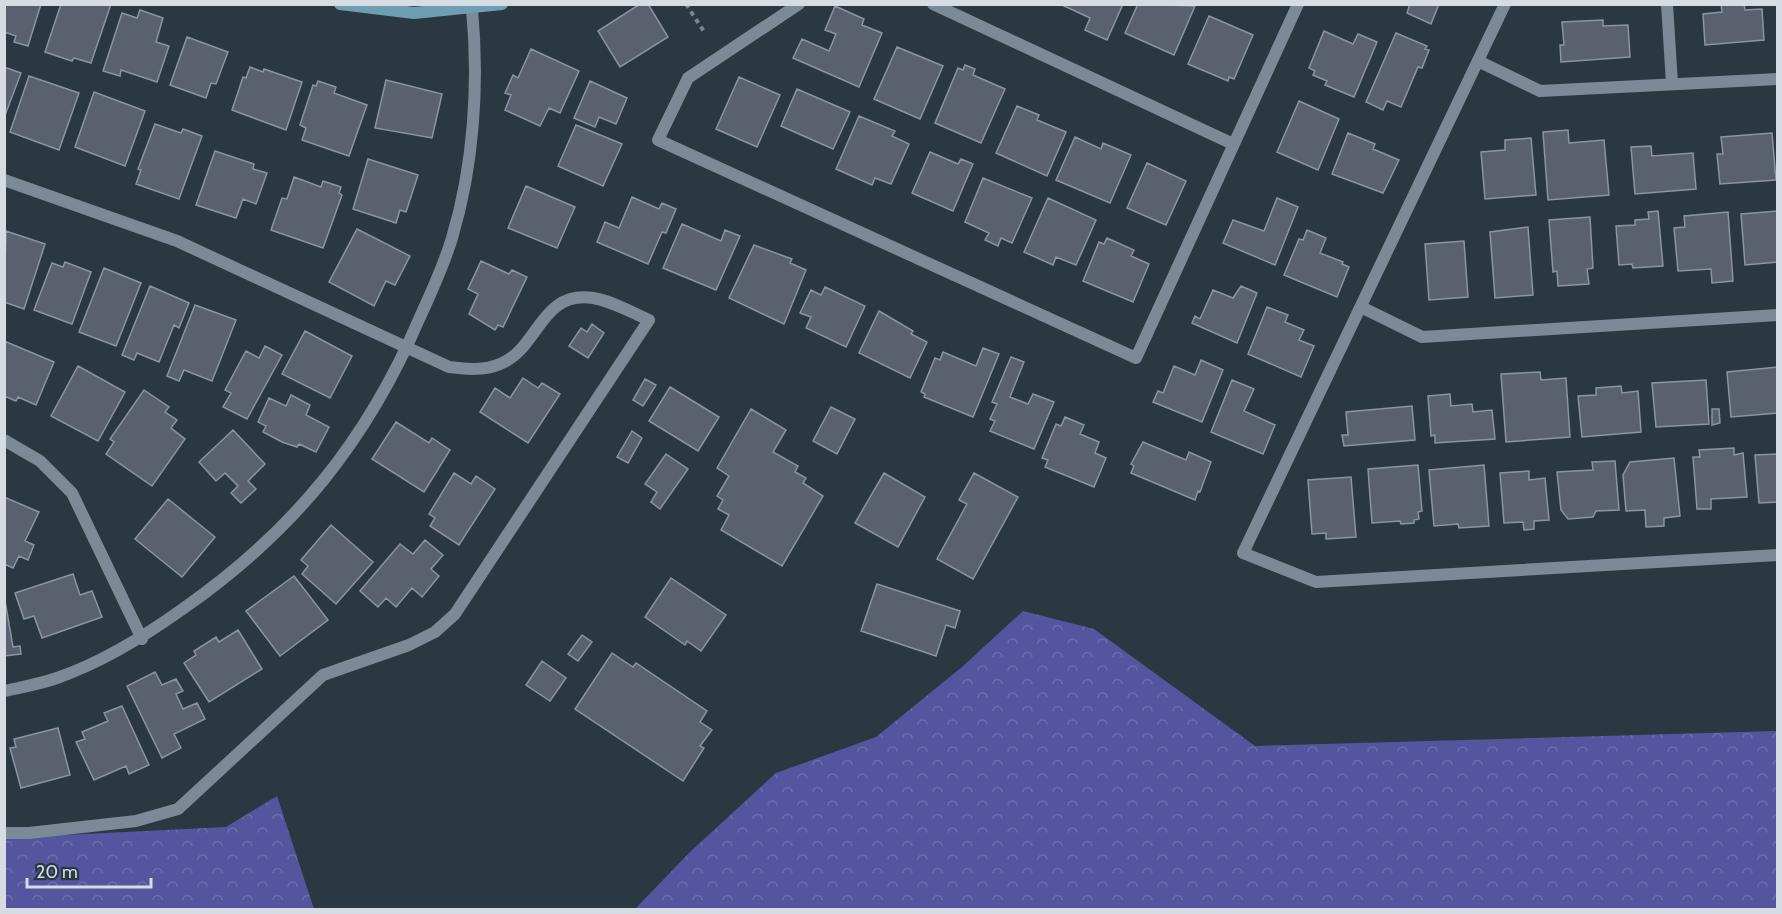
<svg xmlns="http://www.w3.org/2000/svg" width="1782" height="914" viewBox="0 0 1782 914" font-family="Cabin,sans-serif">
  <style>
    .forest { fill: url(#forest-crowns) }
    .building { fill: #59616f; stroke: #8b94a3; stroke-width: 1.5 }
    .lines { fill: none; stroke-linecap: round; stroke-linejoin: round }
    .path { stroke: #7b868e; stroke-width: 4; stroke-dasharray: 4.5 4.5; stroke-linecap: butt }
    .street { stroke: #7b8a96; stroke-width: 12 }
    .secondary { stroke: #6f9db1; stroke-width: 12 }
  </style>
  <defs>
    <pattern id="forest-crowns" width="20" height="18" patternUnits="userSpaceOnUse" patternTransform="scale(1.5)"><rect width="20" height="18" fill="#55559f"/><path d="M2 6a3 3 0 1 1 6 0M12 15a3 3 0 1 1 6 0" fill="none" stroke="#6d6dac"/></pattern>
  </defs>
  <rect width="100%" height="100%" fill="#2b3842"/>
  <path class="forest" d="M1023 611 1094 629 1255 746 1777 731V909H635L690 852 776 773 876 737 962 667Z
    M277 796 314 909 5 910V838L226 827Z"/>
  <path class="building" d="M4 4H41L28 46 14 42 16 36 4 32Z
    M61 4H111L91 63 74 58 72 61 45 52Z
    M640 4H648L668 37 620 67 598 31Z
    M1060 4H1123L1107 40 1085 30 1090 18Z
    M1138 4 1195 6 1174 55 1125 33Z
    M1410 4H1439L1431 24 1407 13Z
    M1721 4H1744L1745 10 1762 9 1764 40 1705 45 1703 14 1722 12Z
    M835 6 864 19 862 25 882 33 859 87 793 58 802 39 829 51 836 34 825 30Z
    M140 10 163 18 156 42 169 46 157 82 121 70 120 76 103 71 122 13 137 18Z
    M1209 16 1253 35 1234 79 1229 77 1228 81 1188 64Z
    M1603 20V26L1628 25 1630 57 1561 62 1560 45H1564L1562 22Z
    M1324 31 1353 44 1358 34 1377 42 1354 97 1325 85 1327 81 1313 75 1315 71 1309 68Z
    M1396 33 1427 46 1425 49 1429 50 1422 68 1418 67 1401 107 1387 101 1383 110 1366 102Z
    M187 37 228 52 216 84 211 83 206 98 170 85Z
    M897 47 943 66 920 119 874 99Z
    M531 49 579 71 560 113 549 108 540 126 505 110 511 95 505 93 513 75 518 78Z
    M965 65 975 69 973 75 1005 89 981 143 935 123 958 68 963 70Z
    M4 67 21 73 4 118Z
    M250 67 263 72 264 69 302 82 286 130 232 110 243 77 246 78Z
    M29 76 79 93 59 150 10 132Z
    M739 77 780 95 757 147 716 129Z
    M386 80 442 94 432 138 375 128Z
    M318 81 336 87 334 93 367 105 349 156 302 140 306 128 300 125 313 85 316 86Z
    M590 81 627 98 616 124 599 117 595 127 574 118Z
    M797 89 850 112 833 149 781 126Z
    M94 92 145 111 125 166 75 147Z
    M1299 101 1339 119 1318 170 1277 152Z
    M1017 106 1039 115 1037 120 1066 132 1047 176 996 153Z
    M859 116 895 131 892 136 909 144 891 184 875 178 872 185 836 169Z
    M155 124 181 133 183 129 202 136 179 199 136 184 141 170 138 169Z
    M576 125 622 144 603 186 558 166Z
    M1568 130 1569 143 1604 140 1609 195 1548 200 1543 132Z
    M1348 133 1375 144 1373 149 1399 160 1383 193 1332 174Z
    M1772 133 1776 180 1720 184 1717 154H1723L1721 137Z
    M1075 137 1101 149 1103 143 1131 155 1110 203 1056 180Z
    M1531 138 1536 195 1485 199 1481 152 1505 150V140Z
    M1651 146 1652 156 1693 153 1696 189 1635 194 1631 147Z
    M215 151 254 164 253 169 267 173 256 204 243 199 236 218 196 205Z
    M930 152 958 164 961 159 973 164 953 211 912 193Z
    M368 159 418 175 406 212 400 210 396 223 353 209Z
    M1147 163 1186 181 1166 225 1127 208Z
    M294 177 321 187 323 181 341 187 339 193 342 195 323 248 271 230 282 198 287 199Z
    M983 178 1032 198 1012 243 1001 238 998 246 985 240 989 233 965 222Z
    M526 186 575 207 557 248 508 228Z
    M632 197 659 209 662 203 676 209 666 233 662 232 648 264 597 242 605 222 619 228Z
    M1048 198 1096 220 1076 265 1056 257 1053 265 1024 252Z
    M1277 198 1298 207 1275 265 1223 243 1233 220 1264 231Z
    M1658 211 1663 266 1633 268 1632 264 1619 265 1616 226 1635 225V220L1649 219 1648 212Z
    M1778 211V262L1745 265 1741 214Z
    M1728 212 1733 281 1712 283 1711 269 1678 271 1674 228 1685 227 1684 216Z
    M1590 217 1593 268 1587 269 1589 284 1558 286 1557 271 1553 272 1549 220Z
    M682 224 721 241 725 230 740 236 716 290 663 268Z
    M1528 227 1533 295 1495 298 1490 232Z
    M357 229 410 256 395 285 386 281 374 306 329 282Z
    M1307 230 1326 238 1320 253 1343 262 1342 264 1349 267 1337 297 1284 275 1299 239 1303 240Z
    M6 231 45 244 24 309 4 302Z
    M1107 238 1134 250 1131 256 1149 264 1133 302 1083 281 1099 242 1104 244Z
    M1464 241 1468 297 1429 300 1425 244Z
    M754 245 792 259 790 263 806 270 784 324 729 298Z
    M481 261 509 274 512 270 527 277 503 327 498 325 495 330 469 314 478 294 468 289Z
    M65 262 91 272 72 324 34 310 52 263 63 267Z
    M104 268 141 283 116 346 79 332Z
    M150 286 189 303 179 328 174 325 159 362 137 353 134 360 122 355Z
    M1241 286 1257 293 1237 343 1192 323 1195 316 1200 319 1213 290 1233 298Z
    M825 287 865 306 846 347 806 328 811 317 800 313 811 290 821 295Z
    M195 305 236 320 212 381 184 370 179 381 167 376Z
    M1267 307 1288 315 1285 322 1304 330 1299 340 1314 346 1301 377 1248 354Z
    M879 311 913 331 911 334 927 342 910 378 859 353Z
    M592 324 604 333 588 358 569 346 581 328 587 332Z
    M305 331 352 356 330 398 282 374Z
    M4 341 54 362 36 405 18 397 16 401 4 396Z
    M265 346 282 355 247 419 223 407 231 393 225 390 246 351 259 358Z
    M983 348 999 354 973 417 924 397 925 394 921 392 935 358 940 360 943 352 976 366Z
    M1011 357 1024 362 1010 397 1028 404 1033 394 1054 402 1034 449 990 431 995 421 990 419 997 404 992 402Z
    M1201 360 1223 370 1202 422 1153 402 1158 391 1163 393 1174 366 1195 375Z
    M78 366 125 392 98 441 51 416Z
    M1778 367V413L1731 417 1727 372Z
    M1540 372 1541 380 1566 378 1570 437 1506 442 1501 374Z
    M523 378 538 388 542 383 560 394 528 443 480 412 495 388 510 398Z
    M645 379 656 385 643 406 633 400Z
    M1232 380 1254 389 1244 411 1275 425 1263 454 1211 432Z
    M1706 380 1709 424 1656 427 1652 383Z
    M1621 386 1622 393 1638 391 1641 432 1582 437 1578 396 1596 395V388Z
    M670 387 719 417 698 451 649 421Z
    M144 390 169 407 165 412 177 420 171 428 185 439 152 486 106 454 114 442 110 439Z
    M1450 394 1451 406 1472 404 1473 412 1492 410 1495 439 1435 443V435L1431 436 1428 396Z
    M291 395 310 405 306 415 329 427 316 452 299 444 297 447 282 442 263 432 266 426 258 422 269 398 286 406Z
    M1412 406 1415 440 1344 446 1342 435H1348L1346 412Z
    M831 407 855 419 837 454 813 441Z
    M751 409 786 430 773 452 798 466 795 472 806 478 803 483 823 496 782 566 721 530 729 515 718 509 723 500 717 496 729 476 717 468Z
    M1712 409H1719L1720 423 1712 425Z
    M1065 417 1084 425 1080 434 1099 442 1095 453 1106 458 1094 487 1045 467 1048 460 1042 458 1056 424 1061 426Z
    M396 422 429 443 432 438 450 450 424 492 372 459Z
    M233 430 265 464 248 481 256 489 241 503 231 493 238 486 225 473 216 481 199 462Z
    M632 431 642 438 628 463 617 457Z
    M1143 442 1186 460 1189 452 1211 462 1200 492 1198 491 1195 500 1131 473 1134 466 1131 464Z
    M1734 448V455L1743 453 1747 497 1711 499V509H1697L1693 457H1700L1699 450Z
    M666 454 688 469 660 509 651 502 657 492 645 484Z
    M1778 454V502L1759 503 1755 455Z
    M1674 458 1680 516 1664 518V526L1646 527 1645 510 1626 511 1623 475 1630 462Z
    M1615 461 1619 510 1596 511 1593 517 1568 519 1561 510 1557 472 1593 470 1592 462Z
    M1418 465 1422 511 1418 512 1419 519 1414 520V523L1401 524 1400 521 1372 523 1368 469Z
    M1484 465 1489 526 1459 528 1458 524 1434 526 1429 470Z
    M1529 471V480L1545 478 1549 520 1534 521V529L1524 530 1523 522 1504 523 1500 473Z
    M454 473 471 484 476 476 495 489 459 545 430 526 435 518 429 514Z
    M884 473 925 497 898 547 855 523Z
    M974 473 1018 497 973 579 937 559 967 504 959 500Z
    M1351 477 1356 537 1326 539V533L1312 534 1308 480Z
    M4 497 39 512 25 541 34 545 28 560 19 556 13 568 4 564Z
    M168 499 215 537 182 577 135 539Z
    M331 525 373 562 336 604 302 574 308 566 301 560Z
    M425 540 443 555 431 569 439 576 422 597 412 588 396 607 386 598 378 607 360 591 400 544 413 554Z
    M73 574 80 595 92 591 102 617 42 638 34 616 24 619 15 593Z
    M294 576 328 620 280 656 246 611Z
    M671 578 726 615 701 651 687 641 685 645 645 617Z
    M877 584 960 611 955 628 946 625 936 656 861 631Z
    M4 595 13 647 20 646 21 654 4 656Z
    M238 630 262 669 209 702 184 663 196 655 194 651 216 637 219 642Z
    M582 635 592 642 578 661 568 654Z
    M612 653 633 667 636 663 707 711 700 722 712 730 700 746 704 748 683 781 575 709Z
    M542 661 566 678 550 701 526 685Z
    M155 672 162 685 176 679 183 691 176 694 183 709 197 703 205 719 174 734 181 748 162 758 127 686Z
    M122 706 149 765 129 774 126 766 94 780 76 742 85 739 82 732 108 721 104 713Z
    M58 728 70 775 21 788 10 748 16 747 14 739Z"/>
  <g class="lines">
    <path class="path" d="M686 4 705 33"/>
    <path class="street" d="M799 4 688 78 658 140 1136 358 1298 4
      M933 4 1233 144
      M1505 4 1243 553 1316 582 1778 555
      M1667 4 1672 84
      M1478 61 1540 91 1778 79
      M4 180 177 241 449 367C466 369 484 371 500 364 539 349 540 290 593 298 612 301 631 312 649 320L455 614 435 632 409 645 323 675 178 809 136 821 29 833H4
      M1361 307 1422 337 1778 315
      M4 440 40 461 72 493 142 639
      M4 691C22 687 40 684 57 678 103 662 145 636 184 608 294 531 367 441 420 317 432 291 444 265 452 238 474 165 479 83 472 9"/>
    <path class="secondary" d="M340 4 414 13 502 4"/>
  </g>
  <rect width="1782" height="914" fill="none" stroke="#d5dde3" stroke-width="12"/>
  <path d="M27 878v9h124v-9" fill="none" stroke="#d5dde3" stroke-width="3"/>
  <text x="36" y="878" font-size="18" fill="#d5dde3" stroke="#2b3842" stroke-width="4.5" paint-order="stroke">20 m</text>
</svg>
